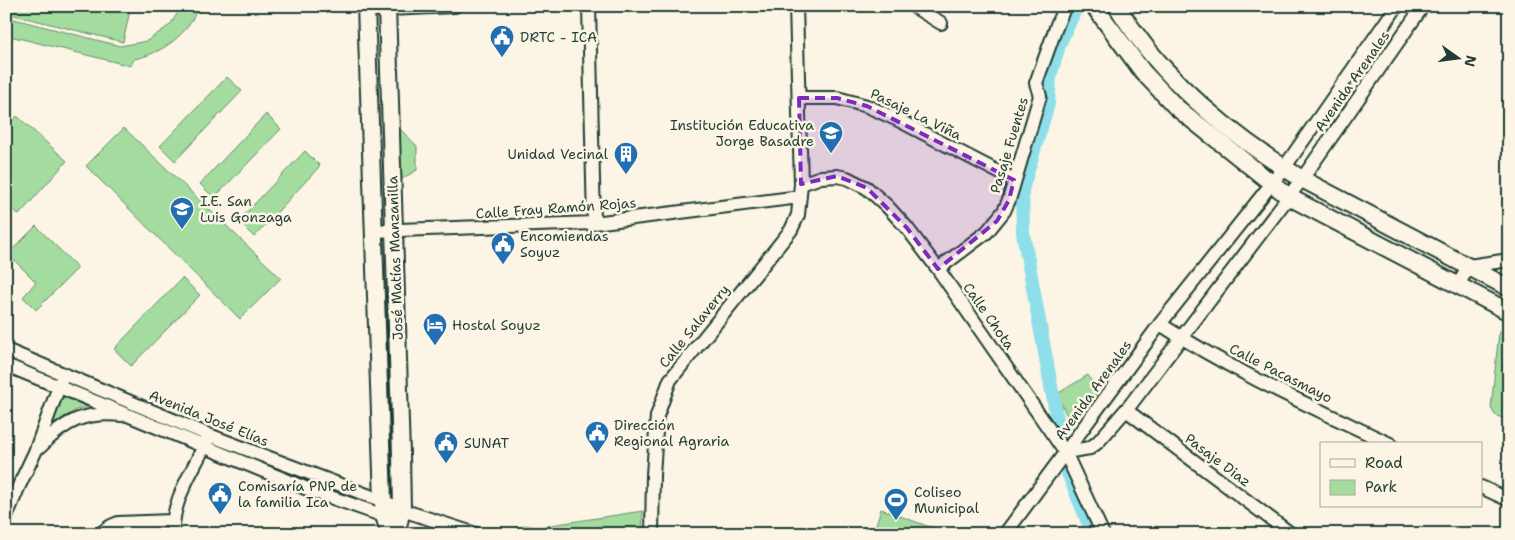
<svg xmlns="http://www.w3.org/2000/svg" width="1515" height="540" viewBox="0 0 1515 540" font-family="'Shantell Sans',sans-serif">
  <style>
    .green { fill: #a4dca0; stroke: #628c6a }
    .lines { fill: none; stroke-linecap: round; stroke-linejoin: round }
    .canal { stroke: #8edfe9; stroke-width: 14 }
    .minor-casing { stroke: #1f3d34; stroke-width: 16 }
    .major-casing { stroke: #1f3d34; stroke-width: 20 }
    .minor { stroke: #fcf5e5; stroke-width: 12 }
    .major { stroke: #fcf5e5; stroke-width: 16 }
    .marked { fill: #7b2cbf; fill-opacity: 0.2; stroke: #7b2cbf; stroke-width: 4; stroke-dasharray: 10 6; stroke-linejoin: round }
    .labels { text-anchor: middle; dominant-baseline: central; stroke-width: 5; stroke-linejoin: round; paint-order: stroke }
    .poi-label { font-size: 14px; fill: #1f3d34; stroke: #fcf5e5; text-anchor: start }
    .street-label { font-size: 14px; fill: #1f3d34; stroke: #fcf5e5 }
  </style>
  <rect width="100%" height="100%" fill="#fcf5e5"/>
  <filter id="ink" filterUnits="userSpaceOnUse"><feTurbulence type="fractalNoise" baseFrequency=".02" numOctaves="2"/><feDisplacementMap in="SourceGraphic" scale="10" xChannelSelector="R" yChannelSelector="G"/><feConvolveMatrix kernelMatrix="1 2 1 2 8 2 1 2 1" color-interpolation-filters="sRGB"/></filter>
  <g filter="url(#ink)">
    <path class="green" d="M6 6H131L123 42 6 13Z
      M182 6H198C190 34 161 54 134 59L131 66 6 35V17L120 46 147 41 170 25Z
      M227 77 242 91 175 161 160 146Z
      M266 114 281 129 214 198 200 184Z
      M17 116 67 161 19 215 6 203V129Z
      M398 127 417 146V170L400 180Z
      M124 128 281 278 240 319 86 166Z
      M305 151 320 166 254 237 238 221Z
      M36 226 78 268 36 310 23 297 36 282 8 254Z
      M182 278 200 295 131 366 114 349Z
      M1499 331 1509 337V421L1495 415 1491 408Z
      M1088 375 1099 395 1067 416 1057 394Z
      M63 394 90 406 76 410 53 424Z
      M881 509 949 534H873Z
      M643 511 642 534 523 533 524 525 538 527Z
      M159 527 166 530 169 534H113L123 530Z"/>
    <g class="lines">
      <path class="canal" d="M1077 6 1060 42 1050 76 1048 104 1022 190 1023 233 1066 468 1093 534"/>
      <defs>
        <path id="minor" d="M589 6 594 223
          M913 6 941 23
          M366 10 455 6
          M799 98H837L867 106 896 119 1014 180
          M801 184 821 177 837 176 847 178 867 188 887 206 907 228 938 269 1065 452 1103 534
          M372 231 594 223 800 197
          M938 269 987 232 1004 211 1009 200 1040 96 1036 83 1058 22 1065 6
          M1458 285 1469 266 1509 260
          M1160 324C1232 371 1312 407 1390 444
          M6 350 209 435 383 501 402 510 476 534
          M6 365 310 490 384 516 390 514
          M1126 410 1291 534
          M40 447C65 421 85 411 122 415
          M1065 452 1090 448 1098 442 1131 404 1302 179 1423 6
          M1481 487 1509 500
          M6 517 18 488 35 452 62 378
          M100 534 111 526 118 523 172 521
          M173 534C171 500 194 470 207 440
          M652 534 653 475 657 416 670 380 791 230 798 215 801 184 796 6
          M1005 534 1160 324 1284 168 1397 6"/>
        <path id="major" d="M366 6 383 501 384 516 390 534
          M387 6 401 454 402 510 396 534
          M1094 6 1143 72 1176 107 1289 197 1509 312
          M1117 6C1161 79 1230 135 1302 179L1509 288"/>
      </defs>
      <use href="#minor" class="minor-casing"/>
      <use href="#major" class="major-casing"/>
      <use href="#minor" class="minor"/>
      <use href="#major" class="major"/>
    </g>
  </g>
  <path class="marked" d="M799 98H837L867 106 1014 180 1009 200 997 221 938 269 907 228 867 188 837 176 801 184Z"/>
  <defs>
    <symbol id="civic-pin" viewBox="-11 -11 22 30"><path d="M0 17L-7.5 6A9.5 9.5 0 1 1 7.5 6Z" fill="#1f6fb2" stroke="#fcf5e5"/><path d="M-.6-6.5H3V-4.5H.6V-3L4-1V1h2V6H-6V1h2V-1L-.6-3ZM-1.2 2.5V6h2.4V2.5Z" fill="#fff"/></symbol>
    <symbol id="school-pin" viewBox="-11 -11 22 30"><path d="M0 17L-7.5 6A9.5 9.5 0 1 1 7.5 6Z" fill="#1f6fb2" stroke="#fcf5e5"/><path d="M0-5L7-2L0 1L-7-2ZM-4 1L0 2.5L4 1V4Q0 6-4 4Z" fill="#fff"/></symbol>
    <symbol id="building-pin" viewBox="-11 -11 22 30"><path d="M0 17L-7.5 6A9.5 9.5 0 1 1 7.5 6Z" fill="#1f6fb2" stroke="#fcf5e5"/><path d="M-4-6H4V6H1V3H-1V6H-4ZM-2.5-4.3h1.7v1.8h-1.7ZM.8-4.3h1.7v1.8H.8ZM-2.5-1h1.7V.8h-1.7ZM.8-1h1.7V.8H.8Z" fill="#fff"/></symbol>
    <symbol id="hotel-pin" viewBox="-11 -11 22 30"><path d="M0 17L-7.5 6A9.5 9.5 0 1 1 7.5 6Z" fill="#1f6fb2" stroke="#fcf5e5"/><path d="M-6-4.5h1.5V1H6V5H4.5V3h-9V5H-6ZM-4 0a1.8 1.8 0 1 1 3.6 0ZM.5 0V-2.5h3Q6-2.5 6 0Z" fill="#fff"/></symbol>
    <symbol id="stadium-pin" viewBox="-11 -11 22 30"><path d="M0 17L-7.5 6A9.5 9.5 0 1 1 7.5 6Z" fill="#1f6fb2" stroke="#fcf5e5"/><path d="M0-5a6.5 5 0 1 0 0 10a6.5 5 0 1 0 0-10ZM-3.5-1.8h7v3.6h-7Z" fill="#fff"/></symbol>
  </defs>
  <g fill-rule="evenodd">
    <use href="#civic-pin" x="488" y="23" width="28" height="38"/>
    <use href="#school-pin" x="817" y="119" width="28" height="38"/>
    <use href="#building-pin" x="612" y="140" width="28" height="38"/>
    <use href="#school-pin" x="168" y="195" width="28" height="38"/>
    <use href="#civic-pin" x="489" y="230" width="28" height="38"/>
    <use href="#hotel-pin" x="421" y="311" width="28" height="38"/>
    <use href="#civic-pin" x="583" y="419" width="28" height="38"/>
    <use href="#civic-pin" x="432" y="429" width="28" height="38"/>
    <use href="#civic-pin" x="206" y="480" width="28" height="38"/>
    <use href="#stadium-pin" x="882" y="486" width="28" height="38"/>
  </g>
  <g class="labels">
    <g class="poi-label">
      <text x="520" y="37">DRTC - ICA</text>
      <text x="814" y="125" text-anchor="end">Institución Educativa<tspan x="814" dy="16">Jorge Basadre</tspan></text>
      <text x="608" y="154" text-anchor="end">Unidad Vecinal</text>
      <text x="200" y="201">I.E. San<tspan x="200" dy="16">Luis Gonzaga</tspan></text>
      <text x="520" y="236">Encomiendas<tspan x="520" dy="16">Soyuz</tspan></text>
      <text x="452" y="325">Hostal Soyuz</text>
      <text x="614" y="425">Dirección<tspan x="614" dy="16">Regional Agraria</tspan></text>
      <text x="464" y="443">SUNAT</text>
      <text x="238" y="486">Comisaría PNP de<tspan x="238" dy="16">la familia Ica</tspan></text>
      <text x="914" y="492">Coliseo<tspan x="914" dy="16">Municipal</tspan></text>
    </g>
    <g class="street-label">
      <text transform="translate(1352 81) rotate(-55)">Avenida Arenales</text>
      <text transform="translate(916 114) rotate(26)">Pasaje La Viña</text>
      <text transform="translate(1009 145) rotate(-73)">Pasaje Fuentes</text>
      <text transform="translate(556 208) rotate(-4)">Calle Fray Ramón Rojas</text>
      <text transform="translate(395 258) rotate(-92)">José Matías Manzanilla</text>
      <text transform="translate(989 316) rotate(55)">Calle Chota</text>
      <text transform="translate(694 326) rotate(-51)">Calle Salaverry</text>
      <text transform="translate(1281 373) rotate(27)">Calle Pacasmayo</text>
      <text transform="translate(1093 390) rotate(-54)">Avenida Arenales</text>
      <text transform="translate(209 418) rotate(22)">Avenida José Elías</text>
      <text transform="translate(1218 460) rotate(37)">Pasaje Diaz</text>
    </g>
  </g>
  <rect width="1515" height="540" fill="none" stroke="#fcf5e5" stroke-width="25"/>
  <rect x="12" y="12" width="1490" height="515" fill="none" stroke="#1f3d34" stroke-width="2" filter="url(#ink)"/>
  <rect x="1320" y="442" width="162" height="65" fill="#fcf5e5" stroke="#a4ab9e"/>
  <rect x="1330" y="459" width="25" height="8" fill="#fcf5e5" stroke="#a4ab9e"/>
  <text x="1365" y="468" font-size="15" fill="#1f3d34">Road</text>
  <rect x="1330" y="480" width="25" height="15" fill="#a4dca0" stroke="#a4ab9e"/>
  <text x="1365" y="492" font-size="15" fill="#1f3d34">Park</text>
  <g transform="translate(1458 58) rotate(104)" stroke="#fcf5e5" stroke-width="4" paint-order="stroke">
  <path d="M0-4L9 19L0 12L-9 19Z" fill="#1f3d34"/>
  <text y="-8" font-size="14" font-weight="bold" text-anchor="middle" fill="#1f3d34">N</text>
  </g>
</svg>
